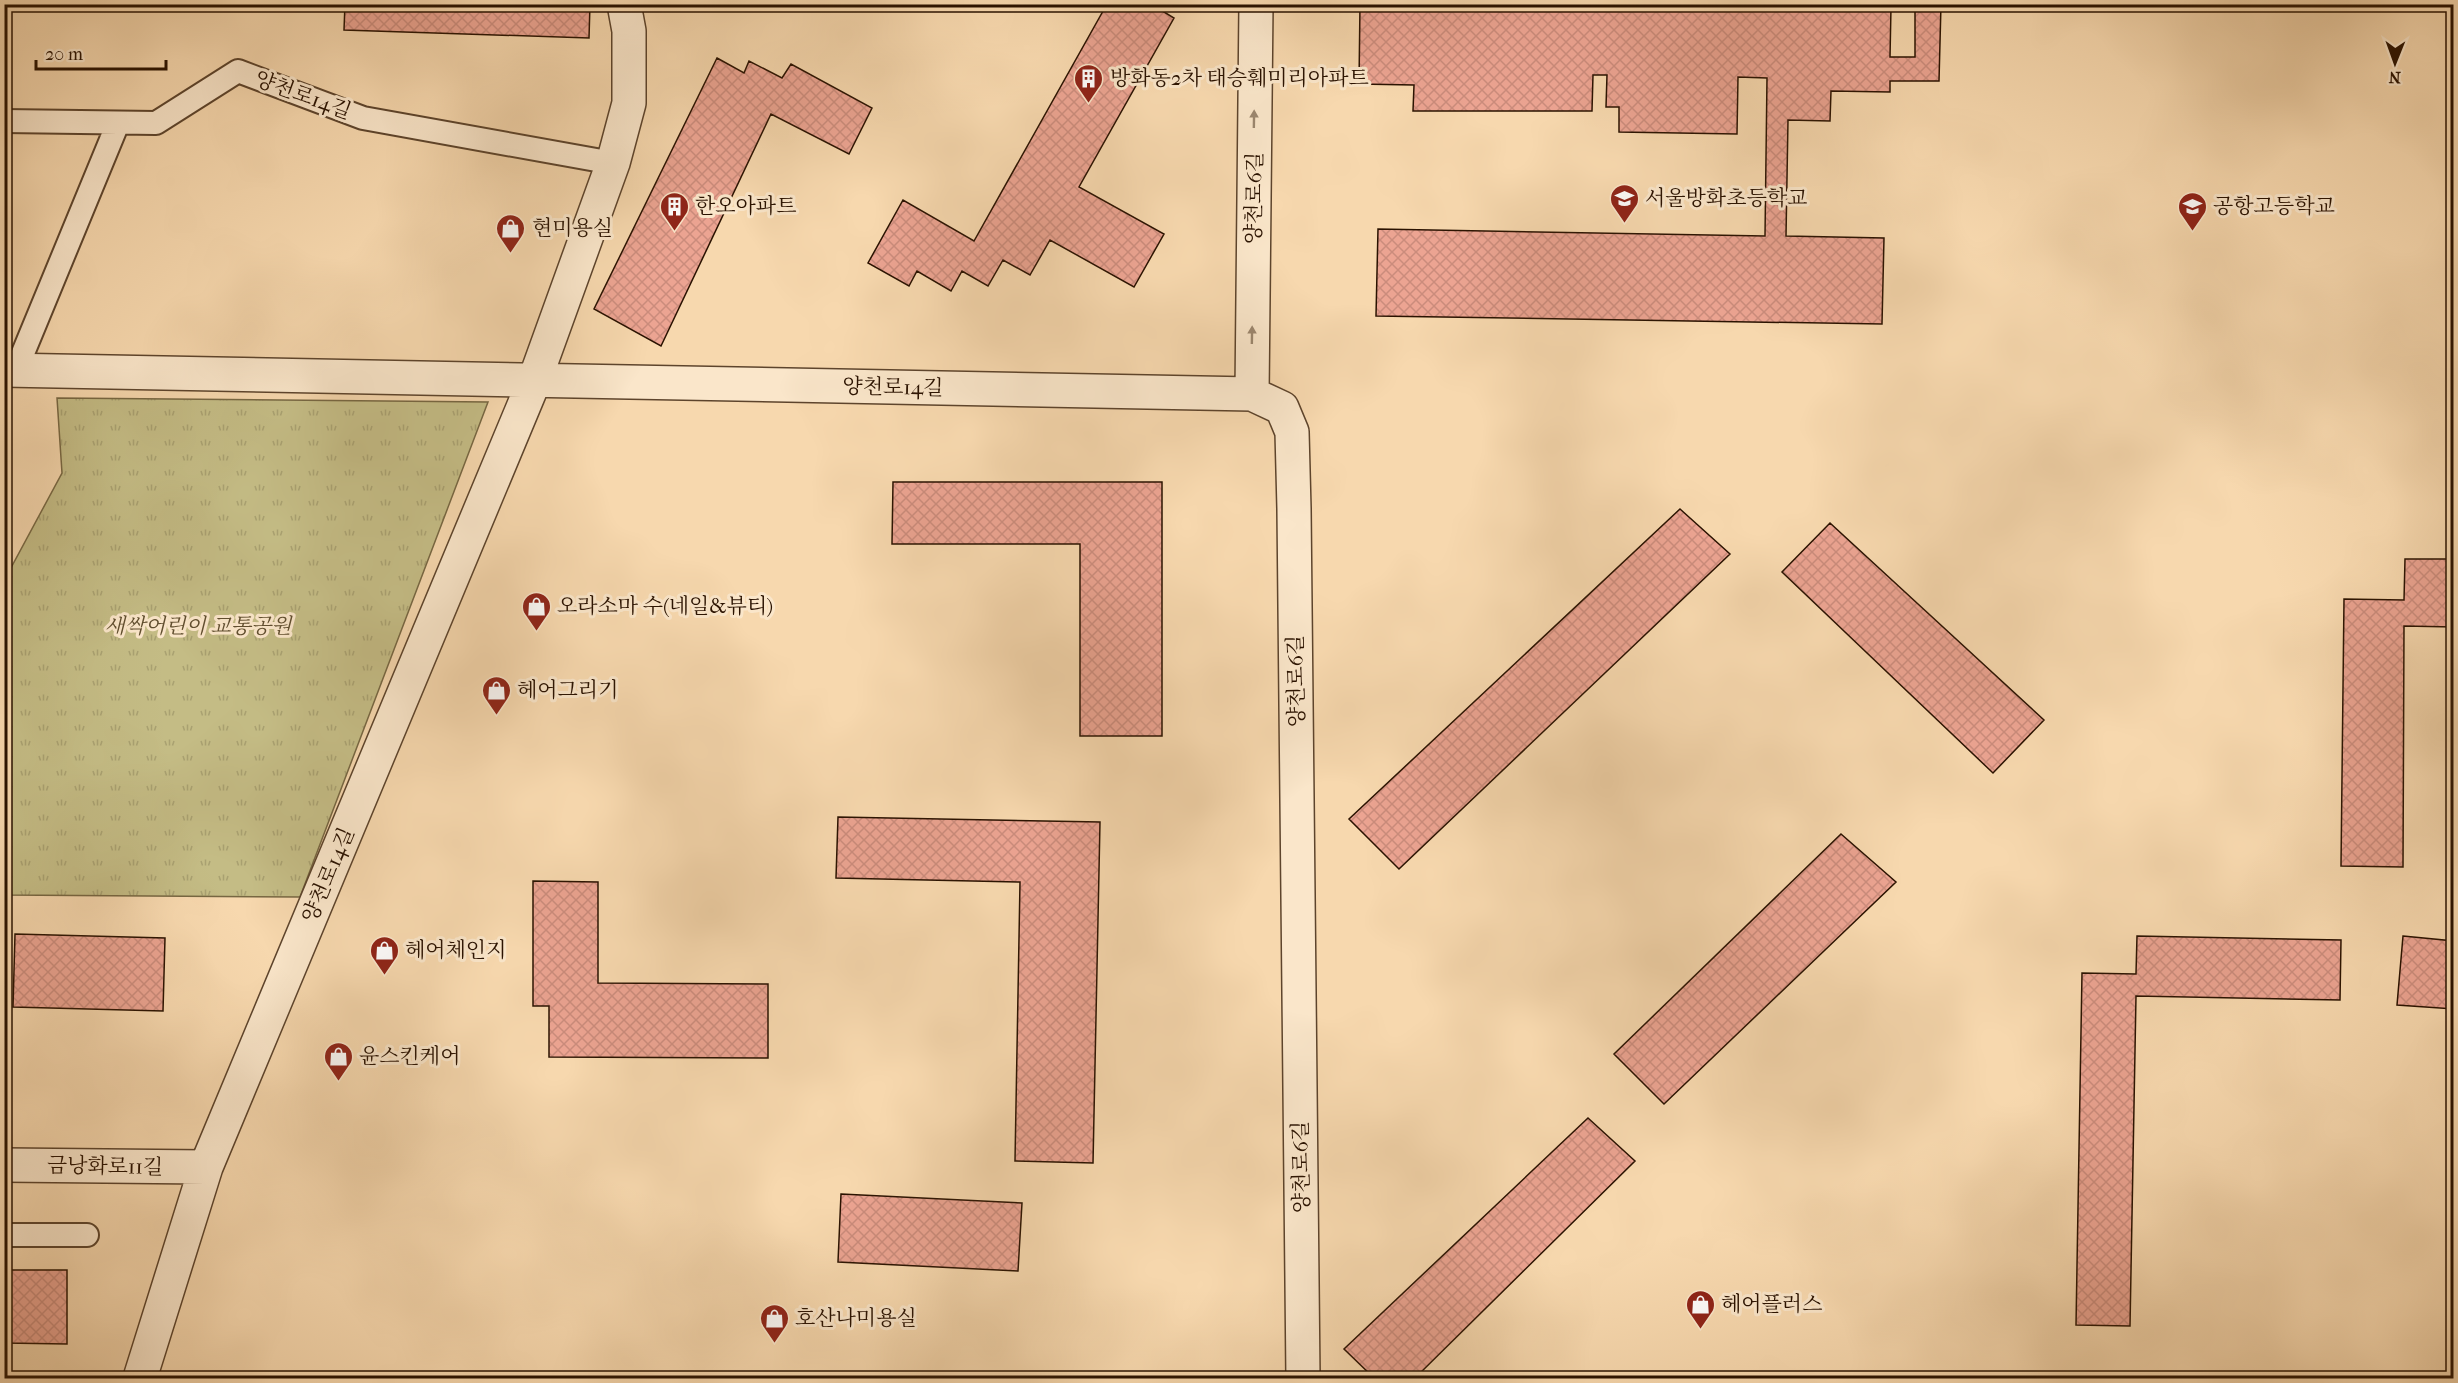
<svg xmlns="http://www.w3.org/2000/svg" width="2458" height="1383" viewBox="0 0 2458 1383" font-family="'IM FELL French Canon','Noto Serif KR',serif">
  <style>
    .park { fill: url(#park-tufts); stroke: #776742; stroke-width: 1.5 }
    .building { fill: url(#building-cross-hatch); stroke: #2a1200; stroke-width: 1.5 }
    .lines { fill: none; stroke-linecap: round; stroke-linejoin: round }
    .lane-casing { stroke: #5d442c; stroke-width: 26 }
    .street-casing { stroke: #5d442c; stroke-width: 36 }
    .lane { stroke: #fae6ca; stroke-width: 22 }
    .street { stroke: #fae6ca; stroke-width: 33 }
    .oneway { fill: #9c876f }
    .labels { text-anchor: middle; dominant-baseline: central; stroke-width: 6; stroke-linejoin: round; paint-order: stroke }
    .poi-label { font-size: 21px; fill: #2a1200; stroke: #fae6ca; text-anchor: start }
    .street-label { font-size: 21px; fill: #2a1200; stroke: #fae6ca }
    .park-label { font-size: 21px; font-style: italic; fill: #604e2f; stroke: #fae6ca }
  </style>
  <defs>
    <pattern id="park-tufts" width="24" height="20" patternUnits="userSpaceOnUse" patternTransform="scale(1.5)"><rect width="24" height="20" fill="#c4bc85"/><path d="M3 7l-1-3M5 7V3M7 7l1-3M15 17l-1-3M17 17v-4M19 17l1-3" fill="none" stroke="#a9a171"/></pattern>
    <pattern id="building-cross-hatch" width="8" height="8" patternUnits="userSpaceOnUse" patternTransform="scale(1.5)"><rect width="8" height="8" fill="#eca492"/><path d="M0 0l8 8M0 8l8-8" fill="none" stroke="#cb8c7c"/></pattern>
  </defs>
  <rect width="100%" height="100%" fill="#f7d8ae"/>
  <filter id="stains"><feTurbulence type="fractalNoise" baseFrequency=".00333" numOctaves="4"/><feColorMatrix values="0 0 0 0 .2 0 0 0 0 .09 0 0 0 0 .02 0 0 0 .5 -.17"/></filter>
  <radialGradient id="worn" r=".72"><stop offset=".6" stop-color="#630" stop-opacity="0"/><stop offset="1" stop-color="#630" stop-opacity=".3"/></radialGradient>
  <path class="park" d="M57 398 488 402 300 897 5 895V579L62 473Z"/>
  <path class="building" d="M345 4H590L589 38 344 30Z
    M1107 4H1151L1174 18 1079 187 1164 234 1134 287 1050 240 1030 275 1003 260 988 286 962 271 951 291 917 271 909 286 868 263 903 200 974 241Z
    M1360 4H1808L1891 7 1890 57H1915V4H1941L1939 81H1890V92L1831 91 1830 121 1788 120 1786 236 1884 238 1882 324 1376 316 1378 229 1765 236 1767 78 1738 77 1737 134 1619 132V107H1606L1607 75H1593L1592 111H1413L1414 85 1359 84Z
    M717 58 744 73 749 61 782 78 791 64 872 108 849 154 771 114 661 346 594 309Z
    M893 482H1162V736H1080V544H892Z
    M1680 509 1730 554 1399 869 1349 819Z
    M1830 523 2044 720 1993 773 1782 572Z
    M2405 559H2454V627L2404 626 2403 867 2341 866 2344 599 2404 600Z
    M838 817 1100 822 1093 1163 1015 1161 1020 882 836 878Z
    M1841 834 1896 882 1664 1104 1614 1054Z
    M533 881 598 882V983L768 984V1058L549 1057V1006H533Z
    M15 934 165 938 163 1011 13 1007Z
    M2137 936 2341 940 2340 1000 2136 996 2130 1326 2076 1325 2082 973 2136 974Z
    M2403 936 2454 941V1009L2397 1005Z
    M1588 1118 1635 1161 1415 1378H1374L1344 1349Z
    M841 1194 1022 1203 1018 1271 838 1262Z
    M4 1270H67V1344L4 1343Z
    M2128 1376 2178 1378H2128Z"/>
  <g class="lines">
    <defs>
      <path id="lane" d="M4 121 156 123 238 71 363 118 613 163
        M16 370 118 123
        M4 1235H87"/>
      <path id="street" d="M4 370 1252 394 1282 408 1292 432 1294 509 1303 1378
        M1252 394 1256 4
        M4 1165 206 1167
        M140 1378 206 1167 535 379 613 163 629 103V31L624 4"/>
    </defs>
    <use href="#lane" class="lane-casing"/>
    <use href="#street" class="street-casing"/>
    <use href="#lane" class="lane"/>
    <use href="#street" class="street"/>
  </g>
  <defs><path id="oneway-solid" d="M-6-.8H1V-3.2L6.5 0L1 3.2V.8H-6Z" transform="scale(1.5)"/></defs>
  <g class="oneway">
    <use href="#oneway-solid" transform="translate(1254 119) rotate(-89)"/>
    <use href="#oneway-solid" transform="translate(1252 335) rotate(-89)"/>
  </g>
  <defs>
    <symbol id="building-pin" viewBox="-11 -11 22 30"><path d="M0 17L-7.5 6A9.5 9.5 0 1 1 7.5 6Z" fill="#8f2418" stroke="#fae6ca"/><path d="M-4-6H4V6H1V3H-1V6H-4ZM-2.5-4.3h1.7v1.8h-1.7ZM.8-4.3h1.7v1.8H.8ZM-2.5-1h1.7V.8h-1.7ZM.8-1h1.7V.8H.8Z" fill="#fff"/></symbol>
    <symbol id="school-pin" viewBox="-11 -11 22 30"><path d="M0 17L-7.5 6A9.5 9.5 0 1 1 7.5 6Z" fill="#8f2418" stroke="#fae6ca"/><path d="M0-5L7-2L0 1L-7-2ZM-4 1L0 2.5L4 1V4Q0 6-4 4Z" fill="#fff"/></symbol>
    <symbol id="shop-pin" viewBox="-11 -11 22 30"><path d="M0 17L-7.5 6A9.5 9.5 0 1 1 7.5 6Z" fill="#8f2418" stroke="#fae6ca"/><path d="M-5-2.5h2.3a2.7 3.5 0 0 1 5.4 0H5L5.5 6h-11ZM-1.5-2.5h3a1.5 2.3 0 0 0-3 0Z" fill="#fff"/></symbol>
  </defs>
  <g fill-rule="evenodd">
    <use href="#building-pin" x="1072" y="62" width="33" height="45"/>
    <use href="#school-pin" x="1608" y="182" width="33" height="45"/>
    <use href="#building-pin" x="658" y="190" width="33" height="45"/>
    <use href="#school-pin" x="2176" y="190" width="33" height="45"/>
    <use href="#shop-pin" x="494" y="212" width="33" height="45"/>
    <use href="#shop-pin" x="520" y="590" width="33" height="45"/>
    <use href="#shop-pin" x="480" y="674" width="33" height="45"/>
    <use href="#shop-pin" x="368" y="934" width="33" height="45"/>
    <use href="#shop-pin" x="322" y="1040" width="33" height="45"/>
    <use href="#shop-pin" x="1684" y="1288" width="33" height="45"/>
    <use href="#shop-pin" x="758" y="1302" width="33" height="45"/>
  </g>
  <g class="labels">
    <g class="poi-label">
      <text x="1110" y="78">방화동2차 태승훼미리아파트</text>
      <text x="1645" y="198">서울방화초등학교</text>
      <text x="695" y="206">한오아파트</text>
      <text x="2213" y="206">공항고등학교</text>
      <text x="532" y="228">현미용실</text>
      <text x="557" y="606">오라소마 수(네일&amp;뷰티)</text>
      <text x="517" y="690">헤어그리기</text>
      <text x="405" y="950">헤어체인지</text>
      <text x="359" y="1056">윤스킨케어</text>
      <text x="1721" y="1304">헤어플러스</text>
      <text x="795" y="1318">호산나미용실</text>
    </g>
    <g class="street-label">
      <text transform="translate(303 95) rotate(20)">양천로14길</text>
      <text transform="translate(1254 198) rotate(-89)">양천로6길</text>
      <text transform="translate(893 387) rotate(1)">양천로14길</text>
      <text transform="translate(1296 681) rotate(-91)">양천로6길</text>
      <text transform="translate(328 875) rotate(-67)">양천로14길</text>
      <text transform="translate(105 1166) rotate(1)">금낭화로11길</text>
      <text transform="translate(1301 1167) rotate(-91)">양천로6길</text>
    </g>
    <g class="park-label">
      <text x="198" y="626">새싹어린이 교통공원</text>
    </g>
  </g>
  <rect width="2458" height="1383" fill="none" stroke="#f7d8ae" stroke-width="24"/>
  <rect x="6" y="6" width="2446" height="1371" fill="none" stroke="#2a1200" stroke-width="3"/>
  <rect x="12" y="12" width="2434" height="1359" fill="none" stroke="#2a1200" stroke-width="1.5"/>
  <g transform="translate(2395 63) rotate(181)" stroke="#fae6ca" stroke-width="4.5" paint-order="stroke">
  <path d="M0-4.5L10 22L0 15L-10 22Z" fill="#2a1200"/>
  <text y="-9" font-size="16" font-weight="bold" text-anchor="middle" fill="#2a1200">N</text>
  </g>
  <path d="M36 60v9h130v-9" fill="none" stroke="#2a1200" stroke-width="3"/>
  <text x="45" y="60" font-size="18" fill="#2a1200" stroke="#fae6ca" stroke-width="4.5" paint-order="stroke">20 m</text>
  <rect width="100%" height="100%" filter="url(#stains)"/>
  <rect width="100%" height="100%" fill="url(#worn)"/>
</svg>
